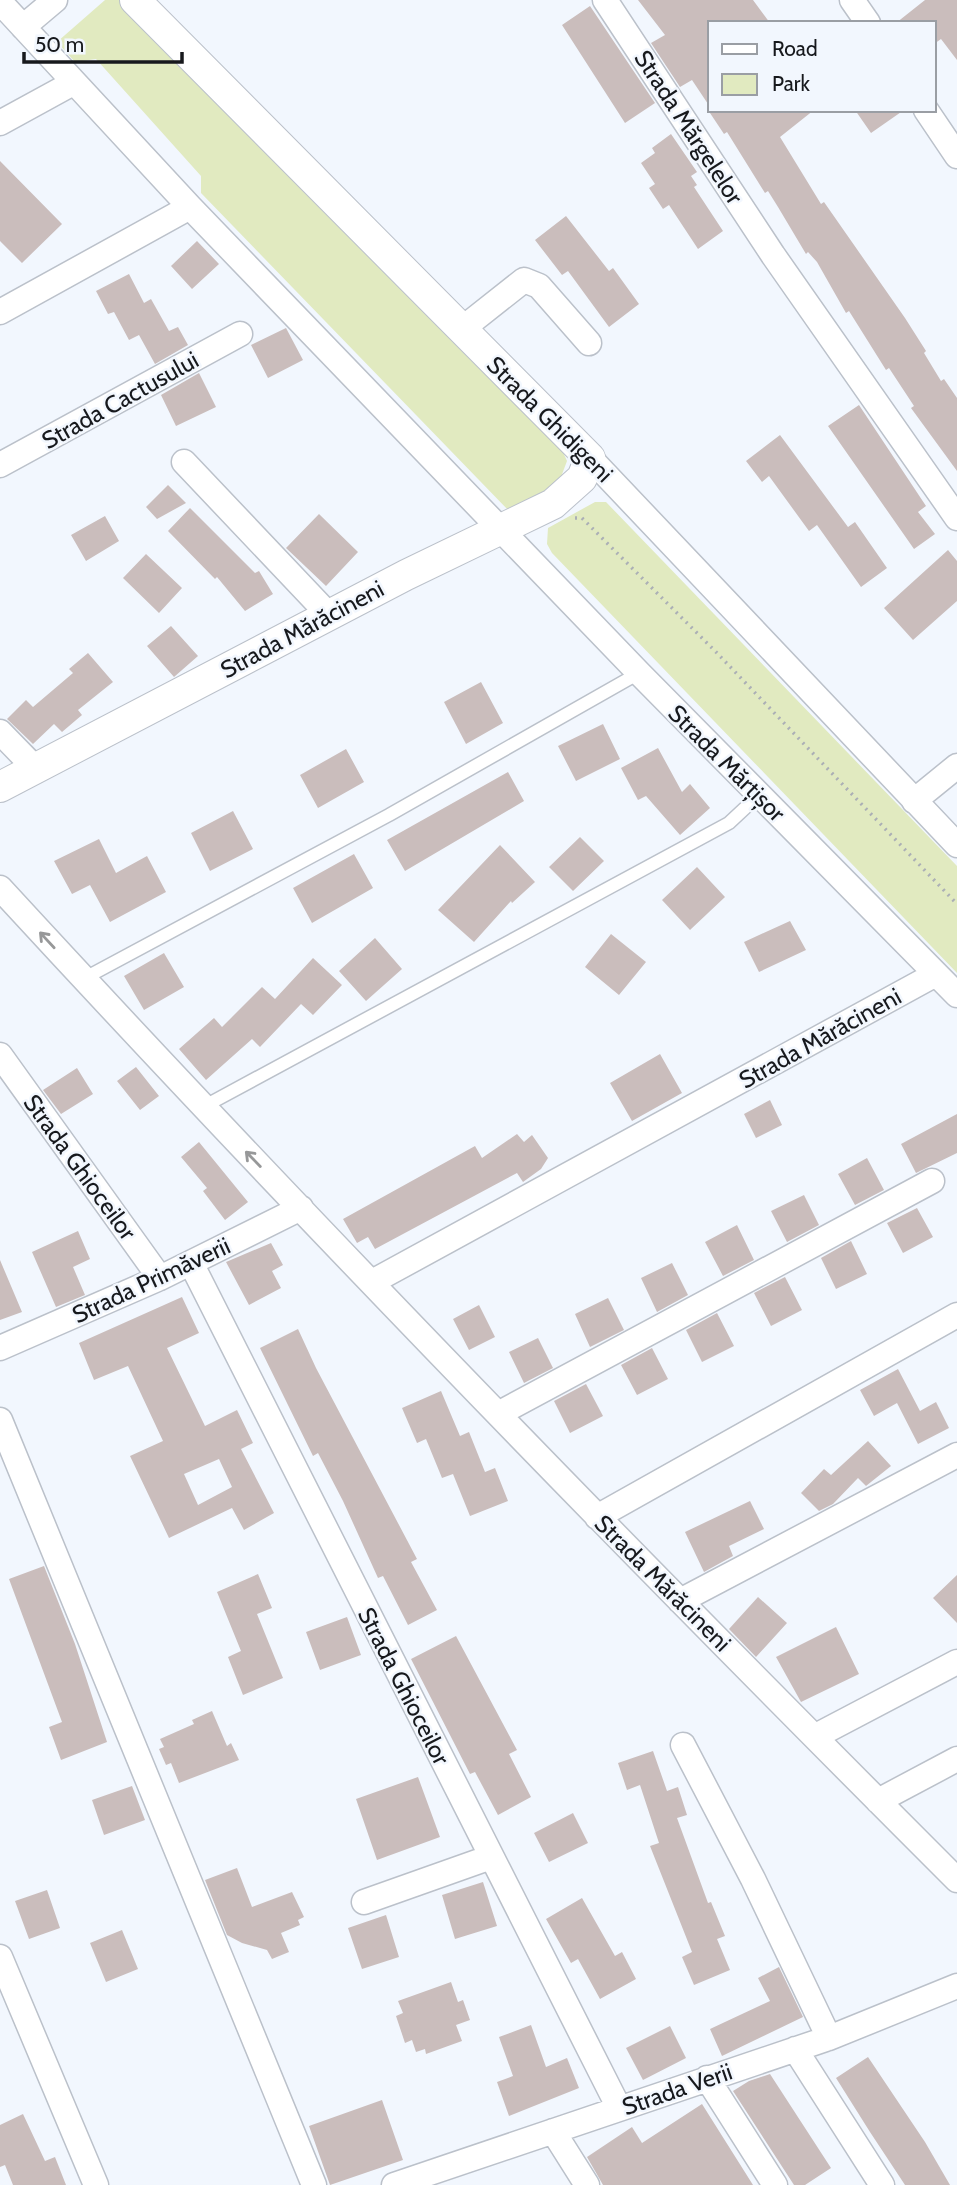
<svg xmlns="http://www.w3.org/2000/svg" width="957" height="2185" viewBox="0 0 957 2185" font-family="Cabin,sans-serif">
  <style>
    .green { fill: #e1eac0 }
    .building { fill: #cabdbc; fill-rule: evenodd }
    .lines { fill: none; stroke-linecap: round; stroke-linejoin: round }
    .service-casing { stroke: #bbc1ca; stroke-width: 15 }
    .minor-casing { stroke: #bbc1ca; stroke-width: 27 }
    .tertiary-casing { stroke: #bbc1ca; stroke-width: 32 }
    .path { stroke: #abafb5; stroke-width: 3.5; stroke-dasharray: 2 5; stroke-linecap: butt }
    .service { stroke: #fff; stroke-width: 12 }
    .minor { stroke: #fff; stroke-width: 24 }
    .tertiary { stroke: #fff; stroke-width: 30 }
    .oneway { stroke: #979899 }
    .labels { text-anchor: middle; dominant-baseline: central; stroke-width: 5; stroke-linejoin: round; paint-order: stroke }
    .street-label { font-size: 24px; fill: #17191d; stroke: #f2f7fe }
  </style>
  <rect width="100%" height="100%" fill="#f2f7fe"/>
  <path class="green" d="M105 0H120L558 441 567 461 558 485 510 512 201 193V176L96 59 75 62 57 42Z
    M595 502H606L957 866V973L552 553 547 544 548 528Z"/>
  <path class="building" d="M638 0H753L770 23H710V107L692 80 680 87 651 43 665 35Z
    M925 0H957V60L941 39 934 44V23H896Z
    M590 6 655 103 625 123 562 25Z
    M708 110H814L780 137 821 204 824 202 905 318 926 351 924 353 941 381 944 379 957 398V471L911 408 914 406 889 368 886 370 849 311 846 313 817 262 808 252 806 254 778 207 768 191 765 193 727 132 724 134Z
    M855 110H904L871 133Z
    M671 134 697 172 691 176 697 185 694 187 723 231 698 249 669 205 663 209 649 188 655 184 641 163 655 153 652 148Z
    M0 161 62 224 22 263 0 241Z
    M566 216 609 271 613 268 639 304 609 327 568 271 562 275 535 240Z
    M197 241 219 264 192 289 171 266Z
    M129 274 144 303 151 299 169 331 178 327 188 345 155 364 139 335 129 340 114 312 108 314 96 291Z
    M286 328 303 360 268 378 251 345Z
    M199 373 216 407 176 426 161 395Z
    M859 405 926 506 918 512 935 534 914 549 828 426Z
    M780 435 848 527 855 522 887 568 861 587 817 525 809 531 769 476 762 482 746 461Z
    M168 485 186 503 157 519 146 507Z
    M190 508 255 573 259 571 273 594 245 611 217 577 215 579 168 531Z
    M319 514 358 552 326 586 286 548Z
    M105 516 119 541 86 561 71 535Z
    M948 550 957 561V601L913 640 884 608Z
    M146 554 182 588 159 613 123 578Z
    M171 626 198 656 174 677 147 646Z
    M88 653 113 682 78 710 82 715 62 732 54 724 33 744 7 719 26 700 33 707 73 673 69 669Z
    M481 682 503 723 466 744 444 702Z
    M603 724 620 759 576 781 558 746Z
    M658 748 682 792 690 784 710 808 680 835 646 796 638 800 621 768Z
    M346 749 364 782 318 808 300 775Z
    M508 772 524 801 405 871 387 840Z
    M233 811 253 849 210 871 191 833Z
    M580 837 604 861 573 891 549 867Z
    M99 839 116 873 147 856 166 892 110 922 90 885 72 894 54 861Z
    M500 845 535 882 512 903 511 901 474 942 438 910Z
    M354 854 373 888 312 923 293 888Z
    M697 867 725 897 690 930 662 900Z
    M790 921 806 950 759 972 744 942Z
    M611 934 646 962 619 995 585 967Z
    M375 938 402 969 366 1001 339 971Z
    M164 953 184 987 144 1010 124 976Z
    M313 958 342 985 313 1015 301 1004 260 1047 252 1039 206 1080 179 1049 214 1018 222 1027 262 987 275 999Z
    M660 1054 682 1093 632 1121 610 1083Z
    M136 1067 159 1096 140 1110 117 1081Z
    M77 1068 93 1094 61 1114 43 1090Z
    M770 1100 782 1125 756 1138 744 1114Z
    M957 1114V1153L916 1173 901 1144Z
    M517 1134 524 1142 532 1135 548 1158 541 1169 523 1182 517 1173 375 1249 368 1237 357 1243 343 1219 475 1146 482 1158Z
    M199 1142 248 1202 225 1220 203 1191 207 1188 181 1157Z
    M867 1158 884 1190 855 1205 838 1174Z
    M804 1195 819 1225 787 1242 771 1211Z
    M917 1208 933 1237 903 1253 887 1223Z
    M737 1225 754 1260 723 1276 705 1242Z
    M78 1231 90 1259 73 1267 85 1295 56 1307 32 1252Z
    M851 1241 867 1274 836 1289 821 1258Z
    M271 1243 283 1265 272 1271 281 1288 249 1305 226 1262Z
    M0 1260 22 1312 0 1320Z
    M672 1263 688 1295 657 1312 641 1278Z
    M785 1277 802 1310 771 1326 754 1293Z
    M182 1297 199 1333 167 1348 205 1426 237 1410 253 1443 241 1449 274 1513 244 1530 232 1508 169 1538 130 1456 163 1441 128 1366 94 1380 79 1343ZM219 1459 232 1487 198 1505 184 1474Z
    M608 1298 624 1330 590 1347 575 1314Z
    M479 1305 495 1337 469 1350 453 1319Z
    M717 1313 734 1346 702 1362 686 1330Z
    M298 1329 316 1368 417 1559 411 1562 437 1610 408 1625 383 1576 378 1578 343 1501 318 1453 313 1456 260 1348Z
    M538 1338 553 1368 524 1383 509 1352Z
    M652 1348 668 1379 637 1395 621 1365Z
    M898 1369 920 1411 936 1402 949 1428 918 1444 897 1403 874 1416 860 1390Z
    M586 1384 603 1416 570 1433 554 1401Z
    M441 1391 460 1436 469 1432 485 1472 495 1468 508 1501 470 1516 453 1474 442 1478 426 1439 417 1443 402 1408Z
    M868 1441 891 1466 866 1486 858 1478 833 1504 819 1511 801 1493 824 1469 831 1475Z
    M750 1501 764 1529 729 1546 733 1556 704 1572 685 1532Z
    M44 1566 75 1644 107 1742 61 1760 49 1727 62 1722 9 1579Z
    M258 1574 272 1608 257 1614 283 1678 243 1695 228 1657 241 1651 217 1592Z
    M957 1575V1623L933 1598Z
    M758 1597 787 1623 756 1657 729 1629Z
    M347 1617 361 1655 320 1670 306 1632Z
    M836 1627 859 1674 801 1702 776 1657Z
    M456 1636 517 1750 509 1754 531 1797 498 1815 475 1772 470 1774 411 1659Z
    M212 1711 227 1746 231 1743 239 1760 179 1783 171 1763 166 1765 159 1749 164 1747 160 1739 194 1724 192 1720Z
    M653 1751 667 1791 678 1787 687 1815 677 1818 708 1903 711 1902 725 1936 717 1939 730 1970 694 1985 682 1957 692 1952 650 1846 659 1843 640 1785 627 1790 618 1763Z
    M418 1777 440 1837 377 1860 356 1799Z
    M132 1786 145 1820 104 1835 92 1800Z
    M573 1813 588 1843 549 1862 534 1833Z
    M237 1868 252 1907 292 1892 304 1917 298 1920 300 1925 281 1933 289 1952 272 1959 267 1950 242 1943 227 1935 205 1880Z
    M483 1882 497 1926 455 1939 442 1895Z
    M47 1890 60 1928 29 1939 15 1901Z
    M582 1898 615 1956 622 1952 636 1979 600 1999 578 1959 571 1963 546 1919Z
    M386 1915 399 1957 362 1969 348 1928Z
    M122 1930 138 1969 106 1982 90 1943Z
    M779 1967 803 2017 722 2056 710 2029 770 2001 758 1978Z
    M451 1982 458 2002 463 2000 470 2020 456 2025 462 2041 426 2054 425 2049 416 2052 412 2040 405 2043 396 2016 403 2013 398 2001Z
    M531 2025 546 2067 567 2058 579 2088 509 2116 497 2082 513 2076 499 2037Z
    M670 2026 686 2058 643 2080 626 2048Z
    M868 2057 925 2142 950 2185H905L870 2132 836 2078Z
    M770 2074 831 2168 805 2185H794L733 2091 749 2081Z
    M382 2100 403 2160 330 2185 309 2126Z
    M702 2104 753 2185H603L587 2157 632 2127 642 2143Z
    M23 2114 45 2161 55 2157 66 2185H13L5 2165 0 2167V2125Z"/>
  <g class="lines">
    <defs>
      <path id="service" d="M83 979 389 815 639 673
        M203 1107 729 823 759 795"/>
      <path id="minor" d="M605 0 773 255 957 518
        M852 0 868 23
        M0 2 190 207 639 673 957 995
        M23 27 55 0
        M926 110 957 156
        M0 123 73 83
        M0 312 190 207
        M462 329 524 280 539 286 589 343
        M590 458 957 845
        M184 462 329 615
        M0 465 240 334
        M0 732 35 768
        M914 801 957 766
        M0 888C311 1226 632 1555 957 1880
        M0 1055 160 1278
        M191 1263 619 2108
        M372 1282 936 974
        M0 1348 160 1278 301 1208
        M498 1414 932 1181
        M0 1420 314 2185
        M597 1517 957 1315
        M680 1601 957 1455
        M816 1736 957 1662
        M683 1745 753 1879 829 2038
        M878 1801 957 1759
        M364 1902 491 1857
        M0 1957 96 2185
        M795 2049 882 2185
        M707 2078 775 2185
        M553 2131 587 2185
        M394 2185 829 2038 957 1986"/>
      <path id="tertiary" d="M0 787 406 575 553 504 582 478 590 458 135 0"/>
    </defs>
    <use href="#service" class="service-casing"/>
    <use href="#minor" class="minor-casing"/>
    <use href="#tertiary" class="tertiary-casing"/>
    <path class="path" d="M575 518H582L716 652 957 904"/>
    <use href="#service" class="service"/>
    <use href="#minor" class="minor"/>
    <use href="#tertiary" class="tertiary"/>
  </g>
  <defs><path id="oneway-shaft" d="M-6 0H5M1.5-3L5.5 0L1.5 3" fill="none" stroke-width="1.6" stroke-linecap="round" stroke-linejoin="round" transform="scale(1.75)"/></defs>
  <g class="oneway">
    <use href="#oneway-shaft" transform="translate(47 940) rotate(-133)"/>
    <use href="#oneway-shaft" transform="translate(253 1159) rotate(-134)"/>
  </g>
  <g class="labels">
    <g class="street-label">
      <text transform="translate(689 127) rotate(57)">Strada Mărgelelor</text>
      <text transform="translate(120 400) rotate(-29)">Strada Cactusului</text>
      <text transform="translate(550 419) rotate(45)">Strada Ghidigeni</text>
      <text transform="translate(302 629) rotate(-28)">Strada Mărăcineni</text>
      <text transform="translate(727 763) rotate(45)">Strada Mărțișor</text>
      <text transform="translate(820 1038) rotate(-29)">Strada Mărăcineni</text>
      <text transform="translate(80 1167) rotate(54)">Strada Ghioceilor</text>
      <text transform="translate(151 1280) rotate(-25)">Strada Primăverii</text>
      <text transform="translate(663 1583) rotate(45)">Strada Mărăcineni</text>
      <text transform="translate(404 1686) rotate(63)">Strada Ghioceilor</text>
      <text transform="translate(677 2089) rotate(-19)">Strada Verii</text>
    </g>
  </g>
  <rect x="708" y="21" width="228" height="91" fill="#f2f7fe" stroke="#9a9ea4" stroke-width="2"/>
  <rect x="722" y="44" width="35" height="10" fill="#ffffff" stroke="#9a9ea4" stroke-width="2"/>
  <text x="772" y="56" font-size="21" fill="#17191d">Road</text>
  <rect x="722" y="74" width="35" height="21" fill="#e1eac0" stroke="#9a9ea4" stroke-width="2"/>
  <text x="772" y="91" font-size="21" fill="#17191d">Park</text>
  <path d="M24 52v10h158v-10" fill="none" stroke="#17191d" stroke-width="3.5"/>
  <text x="35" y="52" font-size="21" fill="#17191d" stroke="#f2f7fe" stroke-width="5" paint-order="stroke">50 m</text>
</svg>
